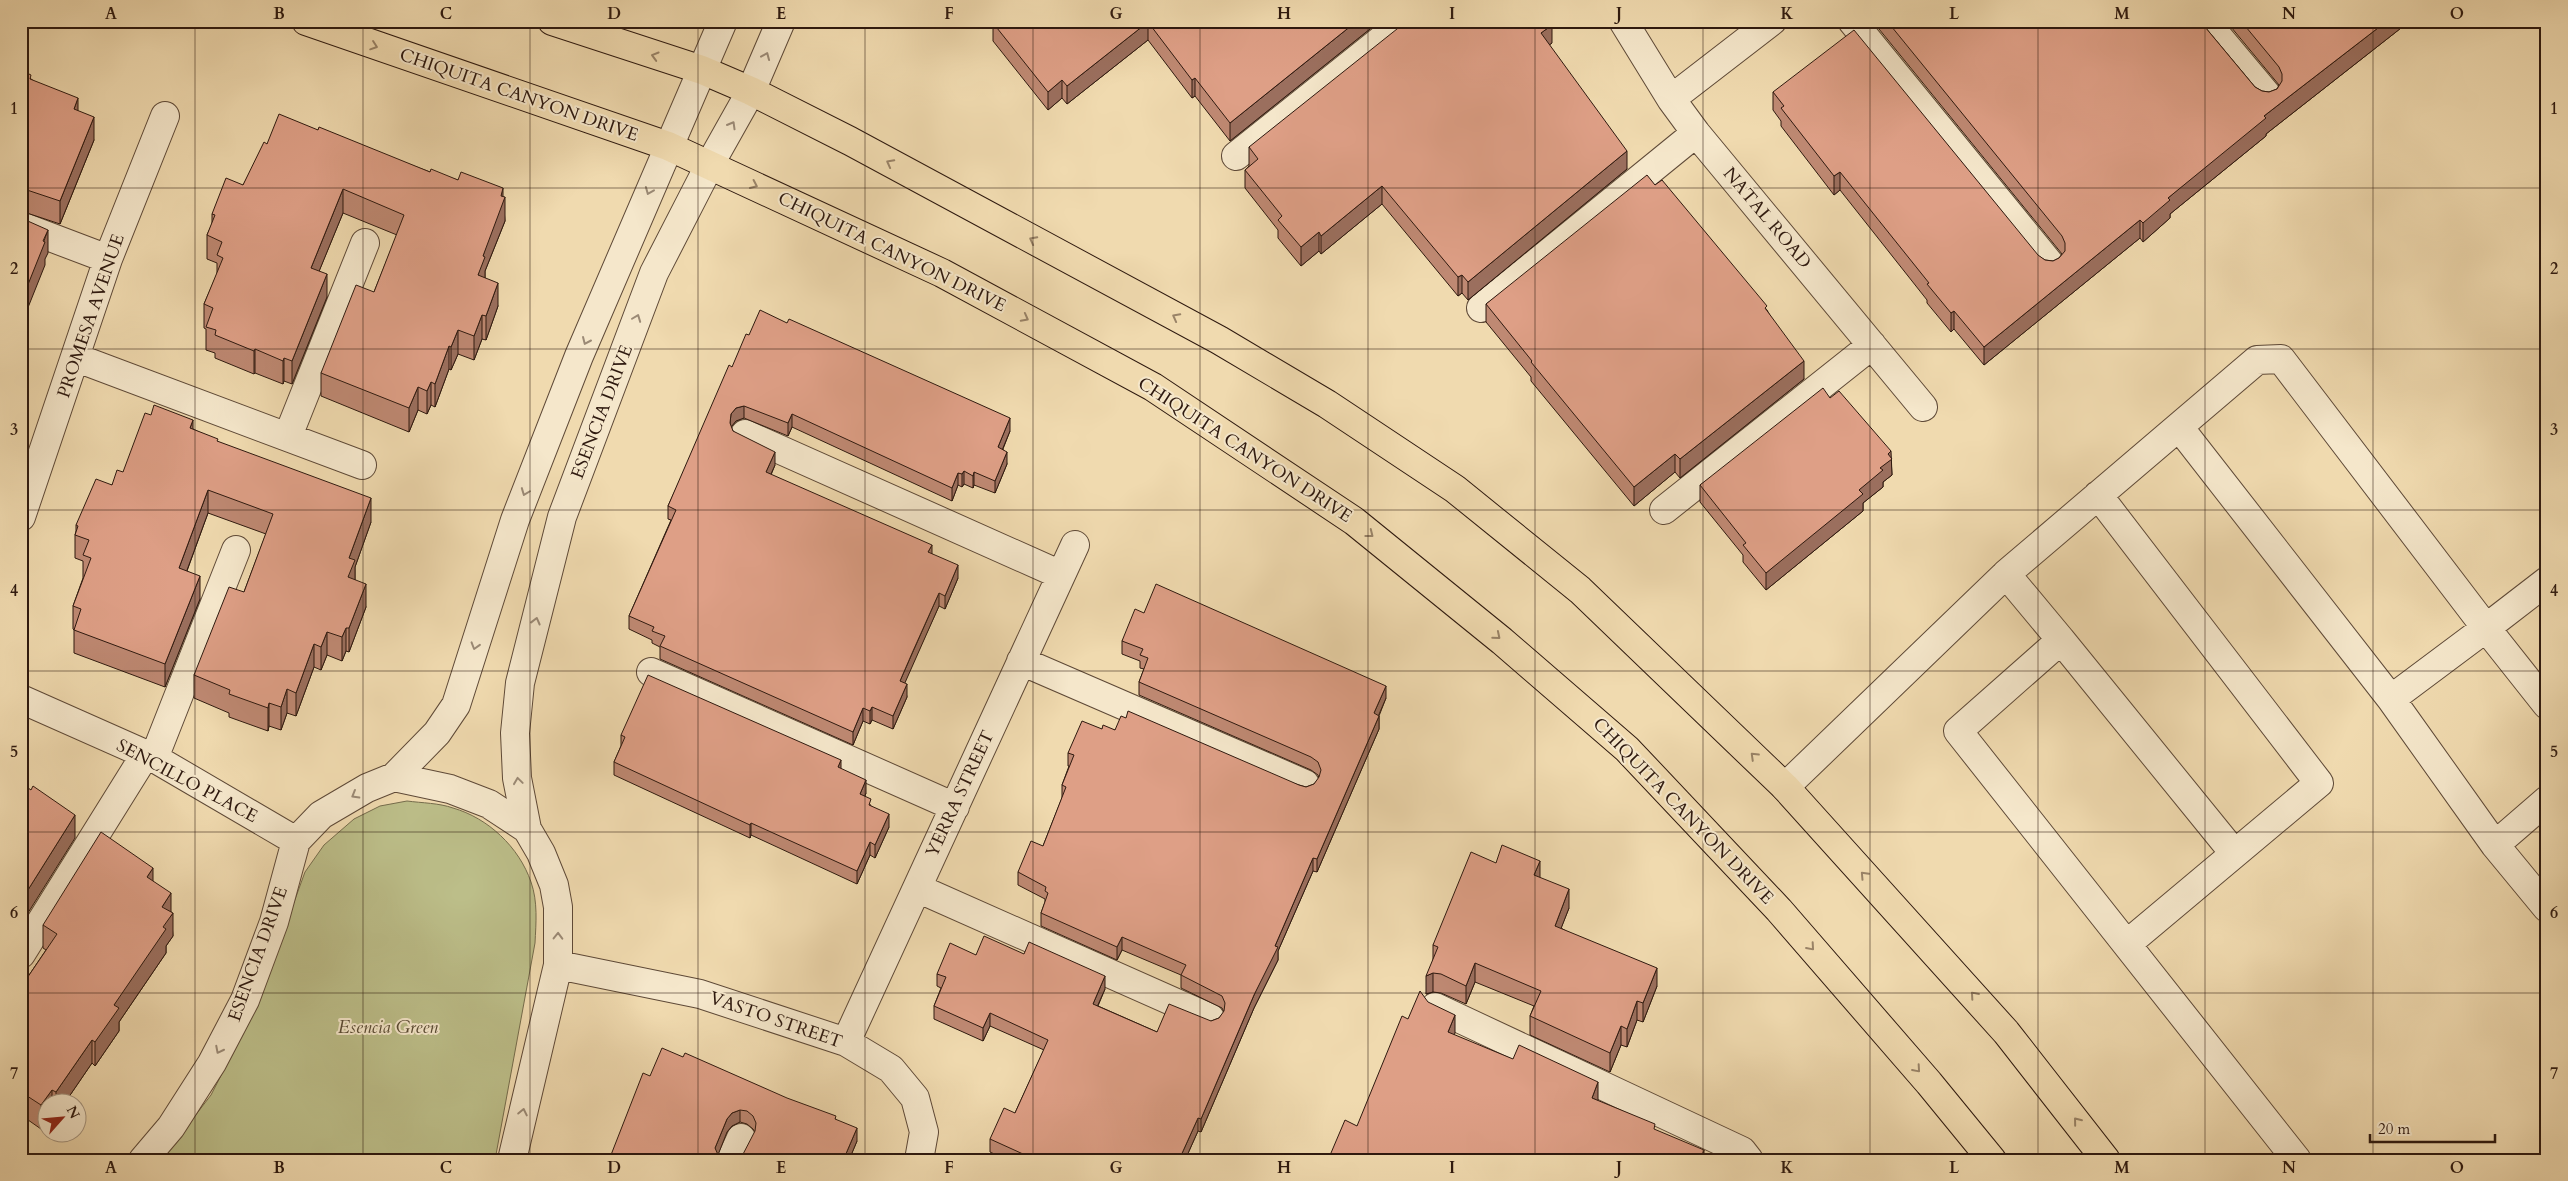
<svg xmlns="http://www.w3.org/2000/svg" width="2568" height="1181" viewBox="0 0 2568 1181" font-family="Cardo,serif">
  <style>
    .green { fill: #bcbe89; stroke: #756c4c }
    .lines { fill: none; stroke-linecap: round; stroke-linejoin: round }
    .minor-casing { stroke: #5e4937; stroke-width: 30 }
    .major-casing { stroke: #2e190f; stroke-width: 30 }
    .minor { stroke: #f5e7cb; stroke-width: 28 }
    .major { stroke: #f0daaf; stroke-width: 28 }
    .wall { fill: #bf8973; stroke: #2e190f }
    .shaded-wall { fill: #9b6f5e; stroke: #2e190f }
    .building { fill: #de9f86; stroke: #2e190f }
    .oneway { stroke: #998367 }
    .oneway2 { stroke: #9b8a76 }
    .grid { fill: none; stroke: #2e190f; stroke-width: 1; stroke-opacity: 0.55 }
    .labels { text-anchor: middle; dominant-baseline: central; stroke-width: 4; stroke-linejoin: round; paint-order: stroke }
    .street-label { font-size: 18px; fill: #2e190f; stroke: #f5e7cb }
    .park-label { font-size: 18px; font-style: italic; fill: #594b34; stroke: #f5e7cb }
    .neatline { fill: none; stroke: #2e190f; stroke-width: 2 }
    .grid-label { font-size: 16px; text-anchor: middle; font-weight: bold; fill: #2e190f }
  </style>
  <rect width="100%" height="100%" fill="#f0daaf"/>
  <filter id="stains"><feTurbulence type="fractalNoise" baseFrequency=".004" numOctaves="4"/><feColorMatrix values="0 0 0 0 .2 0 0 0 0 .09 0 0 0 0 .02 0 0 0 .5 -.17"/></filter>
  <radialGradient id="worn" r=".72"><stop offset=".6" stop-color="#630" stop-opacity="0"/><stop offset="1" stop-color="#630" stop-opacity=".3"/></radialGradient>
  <path class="green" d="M407 801C422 803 439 803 453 808 488 818 519 847 531 882 538 902 536 923 535 943L495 1160H161L211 1095 255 1009 305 872 324 845 354 819 380 806Z"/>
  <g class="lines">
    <defs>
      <path id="minor" d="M1623 21 1671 99 1696 133 1923 407
        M1852 21 2050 264
        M2205 21 2267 95
        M1671 99 1772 21
        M1236 156 1405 21
        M21 226 108 259
        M1481 308 1696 133
        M77 358 362 465
        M745 434 1061 575
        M288 436 365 243
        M2098 495 2319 783 2127 944
        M1664 510 1872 345
        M21 517 108 259 165 116
        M2006 574 2257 360 2281 359 2486 628 2391 699 2179 427
        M2547 581 2486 628 2547 705
        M2061 640 2234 853
        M1021 661 1305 784
        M651 672 955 807
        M21 699 154 758 296 841
        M2391 699 2495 845 2547 908
        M154 758 236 550
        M394 777 437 733 456 705 515 520 579 356 723 21
        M1785 787 2006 574 2061 640 1958 731 2297 1160
        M527 829 517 778 515 733 520 683 562 517 654 273 710 164 751 91 781 21
        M2495 845 2547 800
        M917 888 1210 1018
        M21 954 145 755
        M558 965 700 994 846 1042 891 1069 915 1098 924 1132 919 1160
        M1435 1007 1742 1151 1749 1160
        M846 1042 1075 545
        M143 1160 171 1127 212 1063 245 1000 274 922 296 841 321 815 367 788 394 777 450 789 489 804 527 829 541 853 554 885 558 907V965L512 1160
        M731 1160 741 1138"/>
      <path id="major" d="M306 21 668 146 942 273 1153 387 1354 521 1502 641 1627 749 1779 910 1929 1083 1992 1160
        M552 21 702 70 751 91 850 141 1219 340 1327 404 1455 489 1580 590 1785 787 2006 1032 2106 1160"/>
    </defs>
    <use href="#minor" class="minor-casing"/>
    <use href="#major" class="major-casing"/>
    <use href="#minor" class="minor"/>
    <use href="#major" class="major"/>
  </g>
  <path class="wall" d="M996 21H1380L1230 141 1195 96 1192 98 1148 40 1067 104 1062 98 1048 110 993 41V23Z
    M1879 21H2200L2255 87 2262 91 2269 92 2277 89 2279 85 2226 21H2410L2266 134V136L2170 214V218L2143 242 2140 238 1984 365 1954 329 1951 332 1927 303V300L1840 190 1834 195 1781 126V121L1773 110V92L2045 260 2053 261 2059 258 2062 254 1879 29Z
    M1552 43 1549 45 1627 169 1468 300 1462 293 1458 296 1382 204 1321 254 1319 251 1301 266 1278 238V230L1245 188V170L1249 166V147Z
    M21 48 24 71 31 79 78 111 94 140 60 224 21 211Z
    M318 130 430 172 458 180 503 197 505 221 485 271V278L498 306 486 340 482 339 474 360 458 354 451 370 449 369 435 407 431 405 427 414 418 410 409 432 321 396V373L374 292 397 235 343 213 319 271 327 297 292 384 284 381 283 384 255 373 254 374 215 358V353L206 350V329L204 328V304L217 274V263L207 259V235L212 224V214L243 185 267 144Z
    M1655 185 1767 310 1804 379 1680 478 1675 472 1634 506 1531 381V377L1486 322V304Z
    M732 367 1010 431 1003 449 1007 464 995 493 974 485 973 488 964 484 962 487 958 485 952 501 792 427 788 436 744 418 736 421 731 427 733 431 775 465 771 475 932 554 958 578 945 609 939 606 913 663 904 683 907 697 893 729 872 720 870 724 863 721 853 745 660 659V647L652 643V640L629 629V616L671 520 668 519V506Z
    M1830 398 1891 458 1892 475 1883 482V487L1863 503V511L1766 590 1743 562V555L1700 502V485Z
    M193 429 371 522 355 567V580L366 607 349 652 346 651 342 661 327 655 321 670 314 667 296 716 287 713 281 730 269 726 268 731 229 717V713L194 698V675L244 592 266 534 208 513 187 571 200 599 165 687 74 653V630L73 629V606L83 578V561L75 558V535L76 531V525L123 472Z
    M1144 613 1386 698 1379 716V729L1317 872 1313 871 1278 951V960L1254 1008 1201 1132 1198 1131 1185 1160H1007L990 1152V1139L1015 1113 1044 1050 990 1026 983 1041 934 1019V1006L941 988 937 986V974L976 955 1105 989 1098 1006 1157 1032 1211 1021 1219 1018 1224 1012 1222 1008 1181 988V975L1122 950 1117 960 1041 926V913L1045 902V899L1018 885V872L1043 846 1062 798V785L1069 766H1068V753L1102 729 1115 730 1299 785 1306 787 1314 784 1319 778 1318 775 1311 770 1139 695V682L1144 669 1140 668V661L1122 654V641Z
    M621 735 841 769 866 793 865 796 871 806 889 827 875 858 870 855 857 884 751 835 750 838 614 775V762L621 746Z
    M1496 863 1540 878 1569 908 1561 928 1657 986 1643 1022 1637 1020 1627 1047 1621 1045 1610 1072 1530 1035V1016L1534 1006 1475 982 1466 1004 1441 993 1433 992 1426 994 1433 960V945Z
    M153 881 171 912 173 936 166 946V953L119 1022V1031L95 1066 92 1063 64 1104H48L41 1129 21 1115V987L46 950 43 948V925Z
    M650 1076 836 1119 857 1141 849 1160 755 1132 753 1129 747 1124 740 1122 732 1126 727 1132 609 1160Z"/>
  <path class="shaded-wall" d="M1357 21H1380L1230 141V123Z
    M2387 21H2410L2266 134V136L2170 214V218L2143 242V223L2168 198 2264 116Z
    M1148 22V40L1067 104V86Z
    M1552 25V43L1541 51V33Z
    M24 49V72L21 79V56Z
    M1195 78V96L1192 98V80Z
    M1062 80V98L1048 110V92Z
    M78 98V121L74 109Z
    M94 117V140L60 224V201Z
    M1627 151V169L1468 300V282Z
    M1840 172V190L1834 195V176Z
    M1382 186V204L1321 254V236Z
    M503 188V201L505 197V221L485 271V280L478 275 483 256Z
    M343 189V213L311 291V268Z
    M2140 220V238L1984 365V347Z
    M48 230V253L45 259V265L21 325V302Z
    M1319 232V251L1301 266V247Z
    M327 274V297L292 384V361Z
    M1462 275V293L1458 296V277Z
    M498 283V306L486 340V316Z
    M1954 311V329L1951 332V313Z
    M482 315V339L474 360V336Z
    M458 330V354L451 370V347Z
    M449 346V369L435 407V384Z
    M255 349V373L254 374V351Z
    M284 358V381L283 384V361Z
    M1804 361V379L1680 478V459Z
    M431 382V405L427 414V391Z
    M418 387V410L409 432V408Z
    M744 406V418L736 421 731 427 730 423 731 414 736 408Z
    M792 414V427L788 436V423Z
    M1010 418V431L998 460V447Z
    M193 420V443L190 428Z
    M1891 451 1892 475 1883 482V487L1863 503V511L1766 590V573L1859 490 1880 468 1888 454Z
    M775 452V465L766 485V472Z
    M1007 452V464L995 493V481Z
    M1675 454V472L1634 506V487Z
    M964 471V484L962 487V474Z
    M974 472V485L973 488V476Z
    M958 473V485L952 501V488Z
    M208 490V513L179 592V568Z
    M371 498V522L355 567V583L348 577 349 558Z
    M932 545V558L928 552Z
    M958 565V578L945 609V596Z
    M200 576V599L165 687V664Z
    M366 584V607L349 652V628Z
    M939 593V606L900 694V681Z
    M346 628V651L342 661V637Z
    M327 632V655L321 670V647Z
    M314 644V667L296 716V693Z
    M907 684V697L893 729V716Z
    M1386 686V698L1374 726V713Z
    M287 689V713L281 730V707Z
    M269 703V726L268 731V708Z
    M872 707V720L870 724V711Z
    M863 708V721L853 745V732Z
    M1379 716V729L1317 872V859Z
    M841 760V773L838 767Z
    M866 780V793L860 807V794Z
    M889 814V827L875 858V845Z
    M75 815V838L21 924V901Z
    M751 823V835L750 838V825Z
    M870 842V855L857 884V871Z
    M1313 858V871L1278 951V960L1254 1008 1201 1132V1119L1275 946Z
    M1540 861V879L1534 875Z
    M153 868V891L147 877Z
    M1569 889V908L1555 944V926Z
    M171 893V916L173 913V936L166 946V953L119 1022V1031L95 1066V1042L114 1005 162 907Z
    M1122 937V950L1117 960V947Z
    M1475 963V982L1466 1004V986Z
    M1657 968V986L1643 1022V1003Z
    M1433 973V992L1426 994V976Z
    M1105 976V989L1093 1016V1004Z
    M1637 1001V1020L1627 1047V1029Z
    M990 1013V1026L983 1041V1028Z
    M1455 1015V1033L1448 1050V1032Z
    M1621 1026V1045L1610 1072V1053Z
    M92 1040V1063L64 1104H56V1092Z
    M1598 1082V1101L1592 1098Z
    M52 1090V1104H48V1119L41 1129V1105Z
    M740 1110V1122L732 1126 727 1132 716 1160 715 1148 727 1119 732 1113Z
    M1198 1118V1131L1185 1160H1179Z
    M857 1128V1141L849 1160H845V1156Z
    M1704 1150V1160H1700Z"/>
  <path class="building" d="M996 21H1357L1230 123 1195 78 1192 80 1148 22 1067 86 1062 80 1048 92 993 23Z
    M1407 21H1549L1552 25 1541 33 1627 151 1468 282 1462 275 1458 277 1382 186 1321 236 1319 232 1301 247 1278 220 1282 216 1245 170 1258 159 1249 147Z
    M1887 21H2200L2255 87 2262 91 2269 92 2277 89 2282 81V74L2279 67 2241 21H2387L2264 116 2266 118 2168 198 2170 200 2143 223 2140 220 1984 347 1954 311 1951 313 1927 284 1929 283 1840 172 1834 176 1781 108 1784 106 1773 92 1854 30 2038 255 2045 260 2053 261 2059 258 2065 251V243L2062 236Z
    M21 48 24 49 21 56Z
    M21 70 31 75 30 79 78 98 74 109 94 117 60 201 21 188Z
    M279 114 318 130 319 127 430 172 431 169 458 180 461 172 503 188 501 196 505 197 483 256 485 257 478 275 498 283 486 316 482 315 474 336 458 330 451 347 449 346 435 384 431 382 427 391 418 387 409 408 321 373 356 285 374 292 404 215 343 189 311 268 327 274 292 361 284 358 283 361 255 349 254 351 215 335 216 330 206 327 213 308 204 304 223 258 217 255 222 242 207 235 215 215 212 214 226 178 243 185 264 142 267 144Z
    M1647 175 1655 185 1662 180 1767 306 1765 308 1804 361 1680 459 1675 454 1634 487 1531 362 1532 361 1486 304Z
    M21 218 48 230 43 241 45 242 21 302Z
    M760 310 787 323 789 319 1010 418 998 447 1007 452 995 481 974 472 973 476 964 471 962 474 958 473 952 488 792 414 788 423 744 406 736 408 731 414 730 423 733 431 775 452 766 472 932 545 928 552 958 565 945 596 939 593 913 651 900 681 907 684 893 716 872 707 870 711 863 708 853 732 660 646 665 636 652 631 654 627 629 616 676 510 668 506 729 365 732 367 746 334 749 335Z
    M1823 388 1830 398 1839 391 1891 451 1888 454 1892 459 1880 468 1883 470 1859 490 1863 494 1766 573 1743 545 1746 543 1700 485Z
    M154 405 193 420 190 428 218 439 217 441 371 498 349 558 355 560 348 577 366 584 349 628H346L342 637 327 632 321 647 314 644 296 693 287 689 281 707 269 703 268 708 229 694 230 690 194 675 229 587 244 592 273 514 208 490 179 568 200 576 165 664 74 630 81 609 73 606 91 558 83 555 89 540 75 535 78 526 76 525 96 479 112 485 117 470 123 472 145 413 151 415Z
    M1156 584 1386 686 1374 713 1379 716 1317 859 1313 858 1275 946 1278 947 1254 995 1201 1119 1198 1118 1179 1160H1020L1023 1154 990 1139 1004 1108 1015 1113 1048 1040 990 1013 983 1028 934 1006 946 977 937 974 950 943 976 955 984 936 1024 954 1029 942 1105 976 1093 1004 1157 1032 1169 1004 1211 1021 1219 1018 1224 1011 1225 1003 1222 996 1181 975 1186 965 1122 937 1117 947 1041 913 1048 893 1045 891 1046 887 1018 872 1031 841 1043 846 1066 787 1062 785 1074 755 1068 753 1082 721 1102 729 1103 725 1115 730 1121 716 1126 718 1128 711 1299 785 1306 787 1314 784 1319 777 1321 770 1318 762 1311 757 1139 682 1148 658 1140 655 1143 649 1122 641 1135 609 1144 613Z
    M648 675 841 760 838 767 866 780 860 794 871 799 869 805 889 814 875 845 870 842 857 871 751 823 750 825 614 762 625 737 621 735Z
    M21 783 31 790 33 786 75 815 21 901Z
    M101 832 153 868 147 877 171 893 162 907 173 913 163 927 166 929 114 1005 119 1008 95 1042 92 1040 56 1092 52 1090 41 1105 21 1092V987L57 934 43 925Z
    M1502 845 1540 861 1534 875 1569 889 1555 926 1657 968 1643 1003 1637 1001 1627 1029 1621 1026 1610 1053 1530 1016 1541 991 1475 963 1466 986 1441 974 1433 973 1426 976 1438 947 1433 945 1471 852 1496 863Z
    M1420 991 1428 1002 1455 1015 1448 1032 1513 1059 1519 1045 1598 1082 1592 1098 1655 1124 1654 1129 1704 1150 1700 1160H1328L1345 1120 1357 1126 1402 1016 1408 1019Z
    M662 1048 683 1057 685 1053 787 1098 836 1116 835 1119 857 1128 845 1156 849 1158V1160H740L755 1131 756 1123 753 1116 747 1111 740 1110 732 1113 727 1119 715 1148 719 1157 723 1160H609L643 1073 650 1076Z"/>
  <defs><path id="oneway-chevron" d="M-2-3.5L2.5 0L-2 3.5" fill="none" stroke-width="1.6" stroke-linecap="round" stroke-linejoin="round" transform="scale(1.25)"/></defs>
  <g class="oneway">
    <use href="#oneway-chevron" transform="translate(374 46) rotate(19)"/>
    <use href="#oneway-chevron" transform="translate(655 56) rotate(-164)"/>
    <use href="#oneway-chevron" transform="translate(890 163) rotate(-152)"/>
    <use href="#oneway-chevron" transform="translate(754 185) rotate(25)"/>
    <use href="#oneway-chevron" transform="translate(1033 240) rotate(-152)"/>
    <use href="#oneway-chevron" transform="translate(1176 317) rotate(-152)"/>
    <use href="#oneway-chevron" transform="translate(1025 318) rotate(28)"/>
    <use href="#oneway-chevron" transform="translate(1370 534) rotate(38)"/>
    <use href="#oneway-chevron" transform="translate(1497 636) rotate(40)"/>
    <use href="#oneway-chevron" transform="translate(1754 756) rotate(-136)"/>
    <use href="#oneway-chevron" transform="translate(1864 875) rotate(-133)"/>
    <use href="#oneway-chevron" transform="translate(1811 947) rotate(49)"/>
    <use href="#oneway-chevron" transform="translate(1974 995) rotate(-131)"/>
    <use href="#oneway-chevron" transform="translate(1917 1069) rotate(49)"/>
    <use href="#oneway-chevron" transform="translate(2077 1121) rotate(-129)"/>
  </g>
  <g class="oneway2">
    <use href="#oneway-chevron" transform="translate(766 56) rotate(-67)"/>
    <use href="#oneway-chevron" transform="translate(732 125) rotate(-60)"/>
    <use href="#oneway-chevron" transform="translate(649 191) rotate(112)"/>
    <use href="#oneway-chevron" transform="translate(637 318) rotate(-69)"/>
    <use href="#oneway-chevron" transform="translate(586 341) rotate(114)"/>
    <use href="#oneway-chevron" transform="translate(525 492) rotate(111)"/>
    <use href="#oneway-chevron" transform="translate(536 621) rotate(-76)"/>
    <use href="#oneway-chevron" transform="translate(475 646) rotate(107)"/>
    <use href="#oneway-chevron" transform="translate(518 781) rotate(-98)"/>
    <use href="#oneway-chevron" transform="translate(355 795) rotate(150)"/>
    <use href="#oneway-chevron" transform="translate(558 936) rotate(-89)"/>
    <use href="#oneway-chevron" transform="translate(219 1050) rotate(117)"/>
    <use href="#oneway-chevron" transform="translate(523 1112) rotate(-78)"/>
  </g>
  <path class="grid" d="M195 21V1160M363 21V1160M530 21V1160M698 21V1160M865 21V1160M1033 21V1160M1200 21V1160M1368 21V1160M1535 21V1160M1703 21V1160M1870 21V1160M2038 21V1160M2205 21V1160M2373 21V1160M21 188H2547M21 349H2547M21 510H2547M21 671H2547M21 832H2547M21 993H2547"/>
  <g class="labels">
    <g class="street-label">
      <text transform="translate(519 95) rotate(19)">CHIQUITA CANYON DRIVE</text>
      <text transform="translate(1767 218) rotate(50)">NATAL ROAD</text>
      <text transform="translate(892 252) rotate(26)">CHIQUITA CANYON DRIVE</text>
      <text transform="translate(91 316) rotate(-71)">PROMESA AVENUE</text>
      <text transform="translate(602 412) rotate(-69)">ESENCIA DRIVE</text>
      <text transform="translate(1245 450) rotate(33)">CHIQUITA CANYON DRIVE</text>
      <text transform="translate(187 781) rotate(28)">SENCILLO PLACE</text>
      <text transform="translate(960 794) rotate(-65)">YERRA STREET</text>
      <text transform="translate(1683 811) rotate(46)">CHIQUITA CANYON DRIVE</text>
      <text transform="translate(258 954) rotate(-70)">ESENCIA DRIVE</text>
      <text transform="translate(776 1020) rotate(19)">VASTO STREET</text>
    </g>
    <g class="park-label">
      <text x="388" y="1027">Esencia Green</text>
    </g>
  </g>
  <rect width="2568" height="1181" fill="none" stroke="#f0daaf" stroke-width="55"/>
  <g transform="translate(62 1118) rotate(63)"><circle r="24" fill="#f5e7cb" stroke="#a59580"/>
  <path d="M0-4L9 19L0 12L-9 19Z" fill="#8f2418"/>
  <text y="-8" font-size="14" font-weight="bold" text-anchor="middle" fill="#2e190f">N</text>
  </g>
  <path d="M2370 1134v8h125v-8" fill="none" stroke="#2e190f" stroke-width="2.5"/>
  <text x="2378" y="1134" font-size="15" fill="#2e190f" stroke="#f5e7cb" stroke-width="4" paint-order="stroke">20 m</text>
  <rect x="28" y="28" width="2512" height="1126" class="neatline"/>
  <g class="grid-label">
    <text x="111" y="19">A</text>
    <text x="279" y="19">B</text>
    <text x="446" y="19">C</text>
    <text x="614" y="19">D</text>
    <text x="781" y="19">E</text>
    <text x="949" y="19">F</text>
    <text x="1116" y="19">G</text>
    <text x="1284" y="19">H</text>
    <text x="1452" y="19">I</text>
    <text x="1619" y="19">J</text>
    <text x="1787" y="19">K</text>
    <text x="1954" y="19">L</text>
    <text x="2122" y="19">M</text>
    <text x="2289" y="19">N</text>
    <text x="2457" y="19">O</text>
    <text x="14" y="114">1</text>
    <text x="2554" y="114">1</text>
    <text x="14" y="274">2</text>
    <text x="2554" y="274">2</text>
    <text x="14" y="435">3</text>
    <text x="2554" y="435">3</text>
    <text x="14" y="596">4</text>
    <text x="2554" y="596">4</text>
    <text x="14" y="757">5</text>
    <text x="2554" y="757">5</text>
    <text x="14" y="918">6</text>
    <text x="2554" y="918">6</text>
    <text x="14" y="1079">7</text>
    <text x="2554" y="1079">7</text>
    <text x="111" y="1173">A</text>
    <text x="279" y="1173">B</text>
    <text x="446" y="1173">C</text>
    <text x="614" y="1173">D</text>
    <text x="781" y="1173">E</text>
    <text x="949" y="1173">F</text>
    <text x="1116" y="1173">G</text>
    <text x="1284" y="1173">H</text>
    <text x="1452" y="1173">I</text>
    <text x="1619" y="1173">J</text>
    <text x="1787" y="1173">K</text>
    <text x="1954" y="1173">L</text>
    <text x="2122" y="1173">M</text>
    <text x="2289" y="1173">N</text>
    <text x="2457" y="1173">O</text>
  </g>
  <rect width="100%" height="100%" filter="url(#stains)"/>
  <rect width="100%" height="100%" fill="url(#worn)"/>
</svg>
